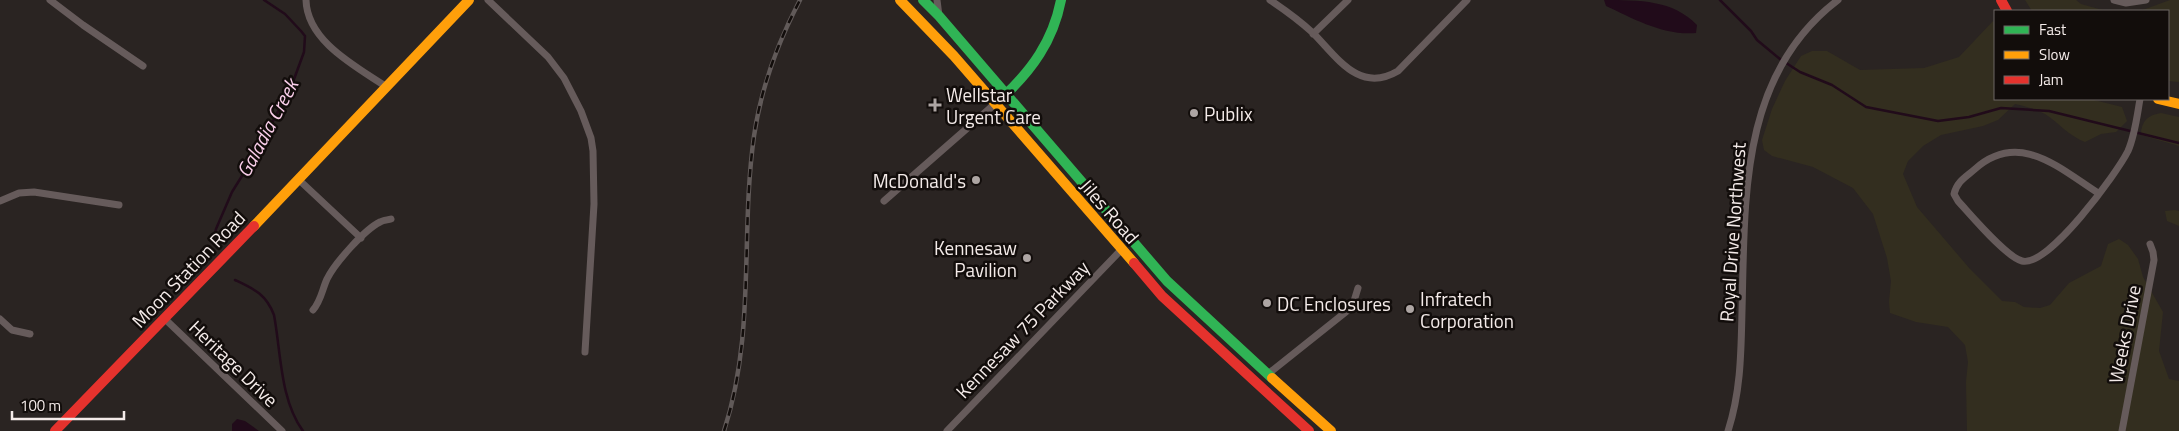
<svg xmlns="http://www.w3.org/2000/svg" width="2179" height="431" viewBox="0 0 2179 431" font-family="'Titillium Web',sans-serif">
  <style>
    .green { fill: #332e1f }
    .water { fill: #210b1a }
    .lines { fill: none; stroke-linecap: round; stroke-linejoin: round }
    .stream { stroke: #210b1a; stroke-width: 2.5 }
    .street { stroke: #665b5b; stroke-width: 7 }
    .fast { stroke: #30b455; stroke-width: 10 }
    .slow { stroke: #ff9f0a; stroke-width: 10 }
    .jam { stroke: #e5322d; stroke-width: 10 }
    .rail-casing { stroke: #615a59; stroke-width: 4.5 }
    .rail { stroke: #120d0b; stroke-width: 2.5; stroke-dasharray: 8; stroke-linecap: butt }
    .poi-dot { fill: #ada5a3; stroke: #120d0b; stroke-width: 2 }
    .labels { text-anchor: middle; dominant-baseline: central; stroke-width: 5; stroke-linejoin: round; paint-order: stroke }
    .poi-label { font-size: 19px; fill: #f4ebe9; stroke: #120d0b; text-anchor: start }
    .street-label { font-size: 19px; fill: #f4ebe9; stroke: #120d0b }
    .water-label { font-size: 20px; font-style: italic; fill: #fbcfeb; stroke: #120d0b }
  </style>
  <rect width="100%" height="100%" fill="#2a2422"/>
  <path class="green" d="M2025 0H2076L2081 4 2106 11H2032Z
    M2170 0H2179V82L2168 81V11H2140Z
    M1993 21 1995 24V99H2090L2122 107 2127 121 2116 132 2101 134 2085 142C2069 136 2059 123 2045 114 2035 109 2025 106 2015 104L1998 120 1983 126 1941 135 1923 146 1908 161 1903 174 1917 207 1970 269 2002 301 2015 302 2024 307 2040 308 2050 305 2069 283 2101 266 2108 244 2119 239 2128 245 2138 259 2143 277 2163 312 2159 351 2169 379 2179 381V431H1967L1966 382 1968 362 1965 345 1948 327 1916 322 1890 313 1889 302 1891 281 1887 258 1873 214 1853 188 1813 167 1772 156 1764 150 1762 140 1772 109 1785 81 1801 56 1812 51H1827L1860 70 1924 68 1959 57Z
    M2161 113 2179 117V146L2141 135C2141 121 2148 115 2161 113Z
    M2175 210 2179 211V226L2167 221 2165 211Z"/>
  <path class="water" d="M1604 0C1640 0 1673 0 1697 25L1696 33C1664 36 1634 19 1606 6Z
    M237 419 245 421 259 431H232V424Z"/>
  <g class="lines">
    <path class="stream" d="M1720 0 1751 31 1757 40 1780 59 1800 72 1832 85 1866 107 1938 121 1969 117 2001 108 2049 111 2179 143
      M213 242 216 229 232 192 260 147 277 113 286 101 304 52 305 36 301 31 285 14 264 0
      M235 280C254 289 266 294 274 315 281 352 280 400 303 431"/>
    <path class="street" d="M50 0 83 25 143 66
      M306 0C307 41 355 66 385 86
      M488 0 548 57 564 78 581 111 591 138 593 151 594 204 585 352
      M937 0 939 16
      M1270 0C1285 10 1300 21 1313 33 1337 57 1359 94 1398 71L1467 0
      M2114 0 2126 3 2146 0
      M1313 34 1348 0
      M298 179 361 238
      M2098 193C2059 168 2019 130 1975 169 1966 177 1957 181 1954 194L1958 201C1971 215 2006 257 2022 261 2048 268 2117 173 2128 151 2135 135 2137 116 2140 99
      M0 201 19 193 34 192 119 205
      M884 201 996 103
      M313 310C321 301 322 290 327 279 335 263 364 230 380 222 383 220 388 220 391 219
      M0 319 12 330 30 334
      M165 319 282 431
      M1268 374 1347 311 1354 301 1358 288
      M947 431 1121 250
      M1728 431C1741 391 1741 352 1742 311 1745 200 1739 75 1838 0
      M2122 431 2154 260 2153 252 2150 244"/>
    <path class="fast" d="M923 0 939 16 1167 281 1272 378
      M1002 98C1032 70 1053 41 1061 0"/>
    <path class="slow" d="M900 0 954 56 1134 263
      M2158 99 2179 104
      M254 226 469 0
      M1272 378 1331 431"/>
    <path class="jam" d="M2001 0 2007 11
      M1134 263 1162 296 1309 431
      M55 431 254 226"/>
    <defs>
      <path id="rail" d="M724 431C756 332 740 236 754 136 761 88 777 44 800 0"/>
    </defs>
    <use href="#rail" class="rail-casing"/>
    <use href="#rail" class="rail"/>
  </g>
  <g class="poi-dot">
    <path d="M932.5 97.5h5v5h5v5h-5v5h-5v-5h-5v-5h5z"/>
    <circle cx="1194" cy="113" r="5"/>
    <circle cx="976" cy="180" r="5"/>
    <circle cx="1027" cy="258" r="5"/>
    <circle cx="1267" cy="303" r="5"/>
    <circle cx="1410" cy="309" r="5"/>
  </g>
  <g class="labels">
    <g class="poi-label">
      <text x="946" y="94">Wellstar<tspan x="946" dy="22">Urgent Care</tspan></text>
      <text x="1204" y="113">Publix</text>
      <text x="966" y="180" text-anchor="end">McDonald's</text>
      <text x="1017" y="247" text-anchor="end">Kennesaw<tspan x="1017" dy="22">Pavilion</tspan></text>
      <text x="1420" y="298">Infratech<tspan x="1420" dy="22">Corporation</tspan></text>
      <text x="1277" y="303">DC Enclosures</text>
    </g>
    <g class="street-label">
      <text transform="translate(1110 211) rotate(49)">Jiles Road</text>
      <text transform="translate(1732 232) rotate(-86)">Royal Drive Northwest</text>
      <text transform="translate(188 269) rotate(-46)">Moon Station Road</text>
      <text transform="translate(1022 329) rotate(-46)">Kennesaw 75 Parkway</text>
      <text transform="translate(2124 334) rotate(-79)">Weeks Drive</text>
      <text transform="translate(234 363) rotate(44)">Heritage Drive</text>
    </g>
    <g class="water-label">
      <text transform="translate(267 128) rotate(-62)">Galadia Creek</text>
    </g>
  </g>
  <rect x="1994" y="10" width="175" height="90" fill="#120d0b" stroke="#6c6664"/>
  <rect x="2004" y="26" width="25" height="8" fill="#30b455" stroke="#6c6664"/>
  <text x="2039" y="35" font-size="15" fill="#f4ebe9">Fast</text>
  <rect x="2004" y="51" width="25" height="8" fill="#ff9f0a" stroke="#6c6664"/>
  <text x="2039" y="60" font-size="15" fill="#f4ebe9">Slow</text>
  <rect x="2004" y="76" width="25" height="8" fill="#e5322d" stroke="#6c6664"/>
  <text x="2039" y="85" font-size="15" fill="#f4ebe9">Jam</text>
  <path d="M12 411v8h112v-8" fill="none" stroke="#f4ebe9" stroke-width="2.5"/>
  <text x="20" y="411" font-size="15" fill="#f4ebe9" stroke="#120d0b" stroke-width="4" paint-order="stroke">100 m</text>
</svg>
